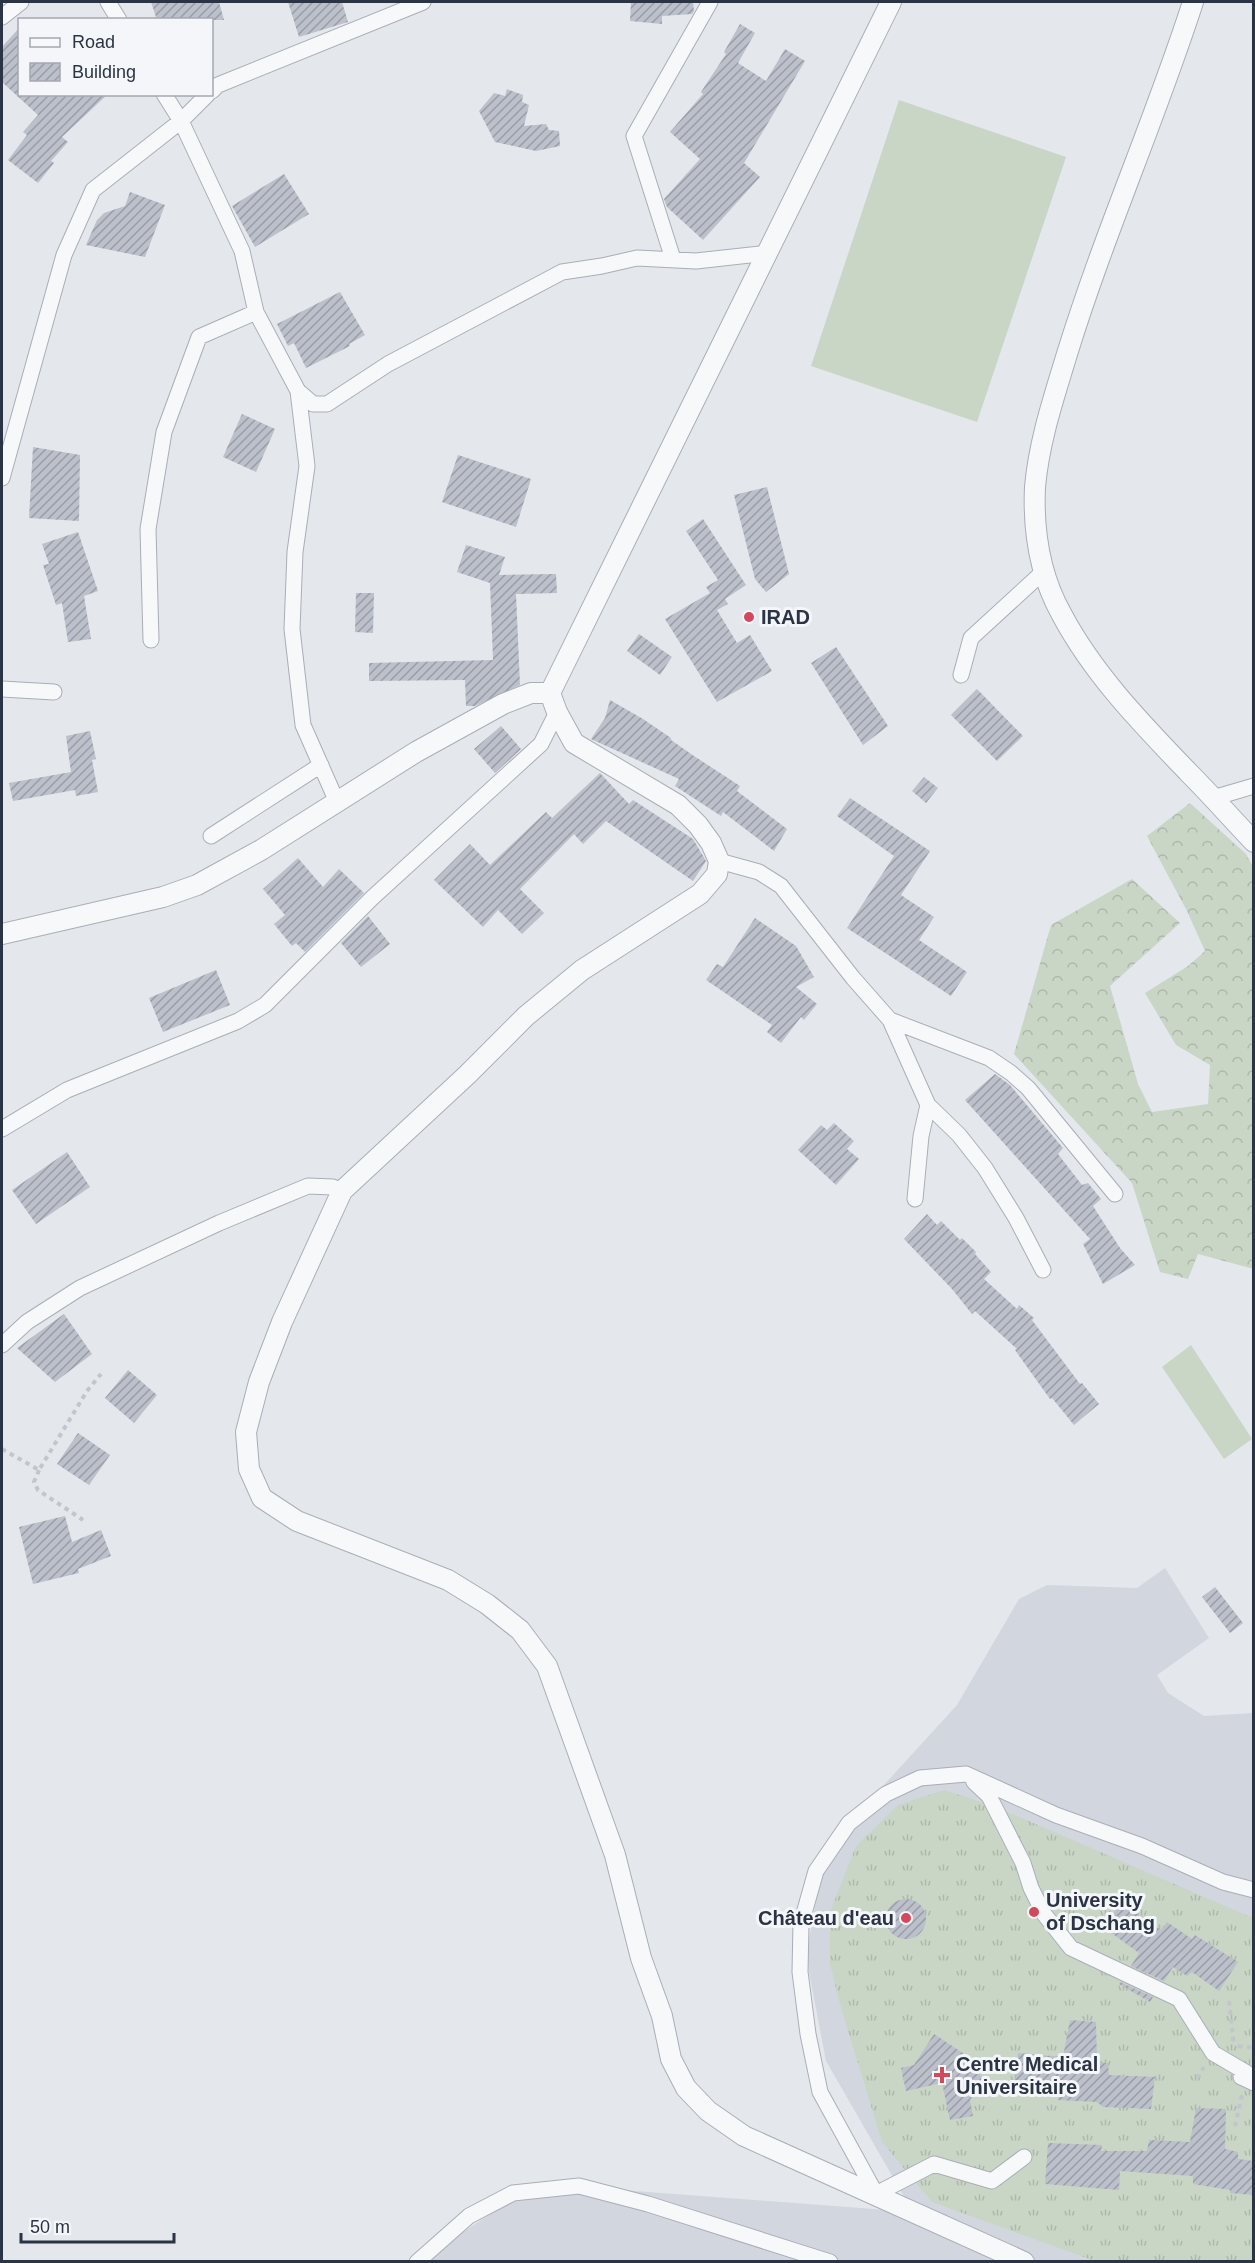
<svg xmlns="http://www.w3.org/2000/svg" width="1255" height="2263" viewBox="0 0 1255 2263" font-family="Helvetica,sans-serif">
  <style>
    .built { fill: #d2d6de }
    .grass { fill: url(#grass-tufts) }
    .forest { fill: url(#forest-crowns) }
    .pitch { fill: #c9d6c5 }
    .building { fill: url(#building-hatch) }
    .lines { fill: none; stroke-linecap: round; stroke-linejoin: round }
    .minor-casing { stroke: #a9aeb7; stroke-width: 17 }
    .tertiary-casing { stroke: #a9aeb7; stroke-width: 22 }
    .path { stroke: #c2c5cb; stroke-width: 4; stroke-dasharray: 4.5 4.5; stroke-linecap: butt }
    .minor { stroke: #f7f8fa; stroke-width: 15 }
    .tertiary { stroke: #f7f8fa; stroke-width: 20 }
    .poi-dot { fill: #d1495b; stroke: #f4f6f9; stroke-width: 2 }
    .labels { text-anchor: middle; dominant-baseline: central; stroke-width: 6; stroke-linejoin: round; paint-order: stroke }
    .poi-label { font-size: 20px; font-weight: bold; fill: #2b3445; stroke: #f4f6f9; text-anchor: start }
  </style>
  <defs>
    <pattern id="grass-tufts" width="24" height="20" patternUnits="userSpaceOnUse" patternTransform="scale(1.5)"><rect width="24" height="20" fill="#c9d6c5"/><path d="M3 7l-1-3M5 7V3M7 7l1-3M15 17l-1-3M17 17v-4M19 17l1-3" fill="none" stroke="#adb8ab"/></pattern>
    <pattern id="forest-crowns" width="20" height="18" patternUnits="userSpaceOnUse" patternTransform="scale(1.5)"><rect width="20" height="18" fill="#c9d6c5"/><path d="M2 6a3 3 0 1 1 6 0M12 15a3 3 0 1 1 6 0" fill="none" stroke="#adb8ab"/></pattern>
    <pattern id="building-hatch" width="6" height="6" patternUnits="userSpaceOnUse" patternTransform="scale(1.5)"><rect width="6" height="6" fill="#bbc0ca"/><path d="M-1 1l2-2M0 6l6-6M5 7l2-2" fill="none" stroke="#989da6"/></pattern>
  </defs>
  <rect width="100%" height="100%" fill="#e4e7ec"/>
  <path class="built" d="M1165 1568 1209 1638 1157 1675 1168 1693 1204 1716 1253 1713V2261L427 2262 434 2251 518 2196 582 2187 913 2212 826 2061 806 1956 822 1868 873 1797 957 1705 1019 1599 1047 1585 1137 1588Z"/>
  <path class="grass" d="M944 1790 994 1806 1253 1918V2261H1095L932 2202 882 2142 840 2004 830 1964V1912L856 1846 898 1805Z"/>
  <path class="forest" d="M1190 803 1246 854 1253 867 1254 1269 1198 1254 1188 1279 1160 1272 1132 1183 1014 1054 1051 925 1132 879 1180 923 1110 986 1138 1084 1152 1112 1208 1104 1210 1065 1176 1045 1145 993 1188 966 1205 951 1187 911 1147 836Z"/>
  <path class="pitch" d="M899 100 1066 157 977 422 811 366Z
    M1191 1345 1252 1439 1224 1459 1162 1367Z"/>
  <path class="building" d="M151 2H219L224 20H157Z
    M288 2H342L348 22 299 37Z
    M631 2H693L694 11 692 14 662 16V24L630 21Z
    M740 24 755 33 738 63 766 81 785 49 805 61 744 163 760 177 703 240 667 207 664 199 700 159 670 132 703 94 701 92 726 54 724 52Z
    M20 27V94H108L62 137 68 142 51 161 54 163 38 183 8 160 27 135 23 132 38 115 2 82V47Z
    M507 89 523 95 522 102 529 105 524 126 546 124 549 130 559 131 560 146 536 151 495 142 479 111 494 93 505 96Z
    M284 174 309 214 255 247 232 206Z
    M130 192 165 205 145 257 86 245 97 220 104 213 125 206Z
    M340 292 365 335 349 344 350 346 306 368 294 343 288 346 277 324Z
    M242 414 275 429 256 472 223 457Z
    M33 447 80 455 79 521 29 518Z
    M458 455 531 479 516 527 442 502Z
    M767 487 789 574 766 592 755 579 734 495Z
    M703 519 746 585 725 599 728 604 717 610 737 643 750 635 772 671 717 702 665 619 710 593 706 587 718 580 686 531Z
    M78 532 98 591 84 596 91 639 68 642 62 603 56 605 43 565 49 564 42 544Z
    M466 545 505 557 499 575 556 574 557 593 516 594 520 685 475 706H466L465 680 369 681V663L493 660 490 583 457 572Z
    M356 593H374L373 633 355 632Z
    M639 634 672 657 660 675 627 651Z
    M836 647 888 726 863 745 811 663Z
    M977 689 1023 736 997 761 951 715Z
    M610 700 643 719 671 738V740L694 756 740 786 737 791 787 829 774 851 723 812 721 816 675 786 679 779 591 739 605 718Z
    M501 726 521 749 495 773 474 749Z
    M90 731 96 759 92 760 98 792 76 796 75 790 13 801 9 783 71 772 66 736Z
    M600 773 629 804 633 800 693 839 706 861 693 881 606 821 583 844 574 834 520 889 544 913 522 934 498 910 483 927 434 880 470 844 490 865 546 812 552 818Z
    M924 777 938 788 926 803 912 791Z
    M850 798 930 851 901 895 934 917 919 940 967 972 951 996 847 928 894 856 837 816Z
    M298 858 323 887 339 869 364 893 305 952 296 943 292 946 274 924 285 915 263 889Z
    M368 916 390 944 361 967 341 943Z
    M755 918 796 946 814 977 796 987 817 1004 804 1020 801 1017 781 1043 767 1032 772 1025 706 980 717 964 723 967Z
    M216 970 230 1005 163 1032 149 998Z
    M995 1074 1010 1085 1063 1148 1058 1154 1082 1185 1088 1183 1101 1199 1093 1206 1120 1248 1135 1265 1103 1284 1083 1244 1090 1239 965 1100Z
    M834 1123 854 1141 847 1149 859 1159 836 1185 798 1150 821 1125 827 1130Z
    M67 1152 90 1187 36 1224 12 1190Z
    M927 1214 937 1225 941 1221 960 1240 962 1238 976 1252 975 1254 991 1272 984 1279 1017 1309 1019 1305 1034 1318 1032 1320 1080 1384 1082 1383 1099 1404 1074 1425 1052 1398 1050 1399 1015 1350 1017 1349 975 1311 972 1314 952 1289 904 1239Z
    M64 1314 92 1354 55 1382 17 1348Z
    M128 1370 157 1395 134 1423 105 1398Z
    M78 1433 110 1455 89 1485 57 1464Z
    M65 1516 72 1542 101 1530 111 1556 78 1569 79 1573 33 1584 19 1527Z
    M1215 1587 1243 1623 1230 1633 1202 1597Z
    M886 1919a20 20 0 1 1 40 0a20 20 0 1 1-40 0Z
    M1121 1903 1161 1930 1167 1922 1192 1939 1195 1935 1238 1962 1219 1991 1192 1972 1187 1976 1173 1967 1164 1981 1131 1966 1139 1953 1103 1927Z
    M1120 1982 1153 1997 1150 2002 1119 1984Z
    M1070 2020 1096 2022 1097 2063H1108L1109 2075 1155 2077 1151 2109 1103 2107 1097 2102 1058 2100 1059 2087 1015 2084 1018 2053 1063 2057Z
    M934 2034 981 2065 976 2073 984 2078 970 2100 973 2116 950 2120 942 2083 906 2091 901 2068 914 2065Z
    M1196 2108 1226 2109 1225 2149 1238 2152V2159L1254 2161V2195L1230 2193V2190L1193 2184V2176L1120 2171 1119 2190 1045 2184 1048 2143 1102 2145 1101 2151H1147L1149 2140 1190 2142Z"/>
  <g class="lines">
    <defs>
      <path id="minor" d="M108 2 119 20
        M2 17 21 2
        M212 91 218 85 423 2
        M164 94 181 121 242 251 256 312 298 391 307 466 295 552 292 629 303 725 337 802
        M673 259 634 136 710 2
        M298 391 313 404H327L388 364 562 272 602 266 637 258 696 261 768 253
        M2 478 64 255 93 190 181 121 208 94
        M151 640 148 529 164 432 199 337 256 312
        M961 675 971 638 1043 572
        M2 689 54 692
        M1213 798 1254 786
        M211 836 321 765
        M719 861 759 872 781 886 853 978 890 1020 989 1058 1011 1073 1028 1088 1115 1194
        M890 1020 928 1105 959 1135 985 1168 1016 1218 1043 1270
        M2 1129 67 1090 238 1021 265 1005 372 898 541 744 557 712
        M915 1199 921 1136 928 1105
        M2 1345 27 1322 80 1288 219 1223 308 1186 333 1187 342 1191
        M974 1782 989 1796 1023 1863 1031 1888 1044 1914 1071 1948 1179 1999 1213 2053 1247 2073 1241 2077 1254 2083
        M1024 2157 992 2181 934 2164 876 2194 820 2092 808 2034 800 1972 801 1924 816 1871 849 1823 886 1794 920 1778 966 1774 1056 1815 1142 1846 1223 1882 1254 1890
        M417 2262 469 2216 513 2193 579 2186 648 2204 830 2262"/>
      <path id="tertiary" d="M891 2 550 693 557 712 574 743 678 805 698 825 711 843 719 861 717 874 700 894 582 970 526 1016 467 1075 342 1191 282 1322 259 1382 246 1432 249 1469 262 1498 297 1521 448 1580 487 1604 520 1630 547 1666 615 1855 641 1958 662 2016 671 2059 686 2088 708 2111 744 2136 1024 2262
        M1193 2C1155 120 1104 234 1067 354 1054 397 1039 441 1035 487 1033 531 1040 576 1062 615 1094 675 1142 724 1189 773 1211 795 1232 819 1254 842
        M2 934 163 897 197 885 261 850 416 752 503 704 531 693H550"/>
    </defs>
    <use href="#minor" class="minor-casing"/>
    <use href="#tertiary" class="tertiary-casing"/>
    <path class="path" d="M2 1449 39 1470 87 1391 101 1374
      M39 1470 34 1482 38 1490 83 1520
      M1229 2001 1234 2046
      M1238 2046 1254 2048
      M1197 2078 1204 2067
      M1235 2126 1242 2095"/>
    <use href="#minor" class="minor"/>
    <use href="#tertiary" class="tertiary"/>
  </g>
  <g class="poi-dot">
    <circle cx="749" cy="617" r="6"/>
    <circle cx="1034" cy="1912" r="6"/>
    <circle cx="906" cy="1918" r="6"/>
    <path d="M939 2066h6v6h6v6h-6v6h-6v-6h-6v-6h6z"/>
  </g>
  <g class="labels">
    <g class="poi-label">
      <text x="761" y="617">IRAD</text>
      <text x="1046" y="1900">University<tspan x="1046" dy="23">of Dschang</tspan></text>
      <text x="894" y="1918" text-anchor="end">Château d'eau</text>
      <text x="956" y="2064">Centre Medical<tspan x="956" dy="23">Universitaire</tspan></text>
    </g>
  </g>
  <rect width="1255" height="2263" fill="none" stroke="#2b3445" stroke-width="6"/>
  <rect x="18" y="18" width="195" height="78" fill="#f4f6f9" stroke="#a4a8b1" stroke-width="1.5"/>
  <rect x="30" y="38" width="30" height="9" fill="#f7f8fa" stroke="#a4a8b1" stroke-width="1.5"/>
  <text x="72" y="48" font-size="18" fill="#2b3445">Road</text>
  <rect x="30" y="63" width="30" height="18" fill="url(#building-hatch)" stroke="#a4a8b1" stroke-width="1.5"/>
  <text x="72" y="78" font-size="18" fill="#2b3445">Building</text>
  <path d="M21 2233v9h153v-9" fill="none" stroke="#2b3445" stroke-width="3"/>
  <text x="30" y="2233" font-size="18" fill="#2b3445" stroke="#f4f6f9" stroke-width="4.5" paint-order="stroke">50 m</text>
</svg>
